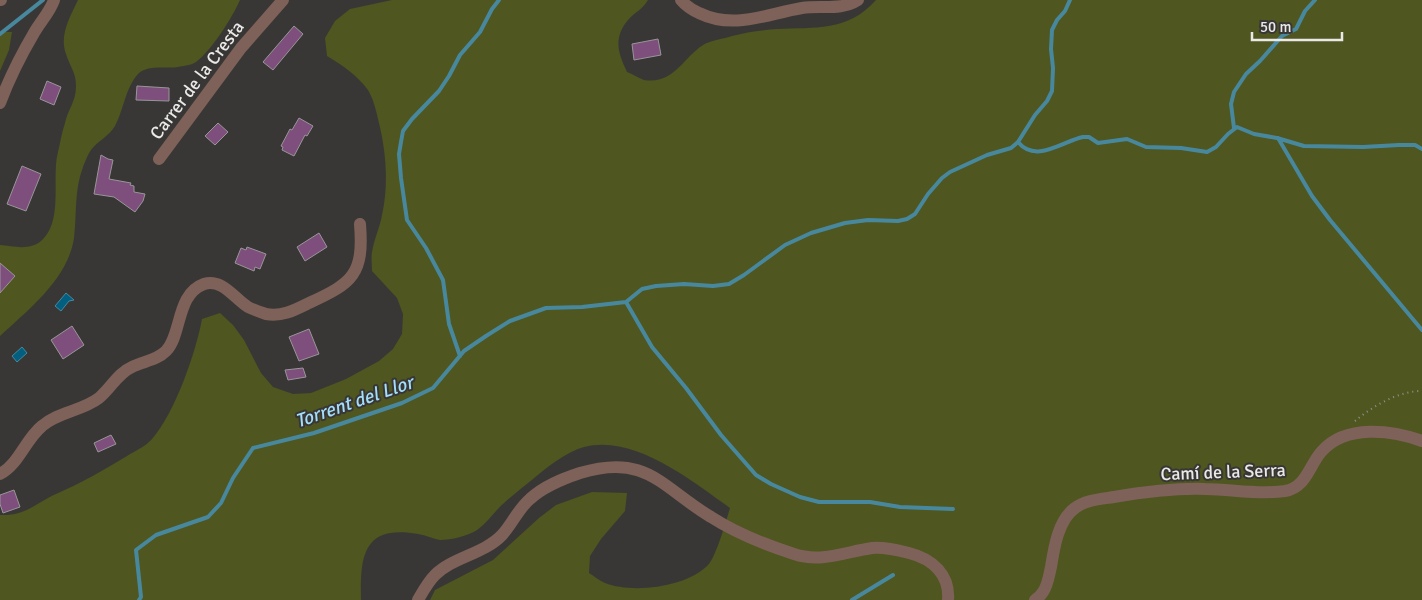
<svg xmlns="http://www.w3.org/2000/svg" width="1422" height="600" viewBox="0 0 1422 600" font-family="Signika,sans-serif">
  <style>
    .green { fill: #4f561f }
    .water { fill: #035f7f; stroke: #48889e }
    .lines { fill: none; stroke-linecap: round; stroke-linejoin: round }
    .stream { stroke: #48889e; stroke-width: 4 }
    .building { fill: #7e4f7c; stroke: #989698 }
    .path { stroke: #939190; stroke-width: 2; stroke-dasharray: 1 4; stroke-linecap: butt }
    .street { stroke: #7e6158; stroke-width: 12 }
    .labels { text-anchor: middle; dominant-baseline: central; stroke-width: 4; stroke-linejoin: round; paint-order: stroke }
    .street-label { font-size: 18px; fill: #eae9e8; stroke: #393735 }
    .water-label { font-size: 19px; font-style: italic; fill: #a3defb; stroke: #393735 }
  </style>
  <rect width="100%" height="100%" fill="#393735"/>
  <path class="green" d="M78 0H240C232 18 212 50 196 62 192 65 183 66 178 67 166 69 148 64 138 74 125 89 124 109 115 126 109 136 98 141 91 150 88 154 85 162 83 167 74 191 77 213 74 238 68 279 28 310 0 336V245C13 246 29 251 41 241 64 221 51 178 58 152 60 143 62 132 65 123 68 109 76 102 76 86 76 72 70 67 66 54 59 35 70 17 78 0Z
    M392 0H648C643 9 635 12 628 20 613 38 618 53 627 72 632 74 639 78 644 80 673 85 683 58 703 45 711 40 724 39 732 36 747 32 762 30 778 29 814 27 848 32 876 0H1422V600H430L435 590 493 560 539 518 556 505 592 492 627 493 625 511 601 539 590 556 589 573C594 576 600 581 605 583 633 594 687 587 708 565 716 557 726 521 730 508 692 481 634 434 584 447 566 452 547 467 533 479 523 487 513 495 504 503 495 511 487 523 477 530 468 536 451 540 440 540 433 539 426 535 418 534 364 525 360 554 361 600H0V515C26 516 34 504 56 494 81 483 104 470 127 456 135 451 146 446 152 439 175 413 196 352 202 319L220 313 233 325 244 340 261 373 273 387 293 394 311 393 346 379 379 361 393 349 402 334 403 314 397 298 372 271C372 265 371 258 372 252 374 239 380 227 382 215 389 183 386 150 378 119 376 110 373 98 368 90 357 75 342 65 327 56L325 38 335 21 350 9Z
    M0 32H12L9 50 0 71Z"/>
  <path class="water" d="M66 293 74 300 69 301 61 311 55 306Z
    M22 347 27 353 17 362 12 356Z"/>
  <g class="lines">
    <path class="stream" d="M0 34 43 0
      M1234 128 1231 104 1234 92 1246 74 1260 61 1282 36 1296 29 1305 11 1315 0
      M1278 138 1312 196 1330 220 1422 330
      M1018 142C1036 164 1063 141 1083 137H1089L1098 143 1127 139 1146 147 1181 148 1207 152 1216 147 1228 134 1237 127 1254 134 1277 138 1304 146 1363 147 1399 145H1415L1422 149
      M626 302 652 347 686 388 721 435 756 475 771 484 800 497 819 502H870L900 507 953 509
      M460 356 449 324 443 280 426 248 407 220 401 178 399 154 401 142 403 131 412 119 439 91 449 76 460 55 480 32 492 9 499 0
      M139 600 141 597 136 550 156 535 208 517 221 503 233 478 253 448 314 433 402 403 433 388 464 351 486 336 510 321 546 308 582 307 626 302 642 289 656 286 684 284 713 286 729 284 744 275 785 245 811 233 845 223 868 220 898 221 907 219 915 214 928 194 942 178 950 172 987 155 1011 148 1018 142 1035 115 1047 101 1052 91 1053 68 1051 49 1052 30 1057 20 1065 11 1070 0
      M852 600 893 575"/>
  </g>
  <path class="building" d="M294 26 303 34 273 70 263 62Z
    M658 39 661 55 634 60 632 44Z
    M47 81 61 87 54 105 40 99Z
    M137 86 169 88V101L136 100Z
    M299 118 313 126 307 136 305 135 294 156 282 150 283 147 281 146 290 129 292 130Z
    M218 123 228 132 215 145 205 136Z
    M101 155 108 159 113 160 109 179 131 183 130 185 134 186V192L145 194 143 201 135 212 114 197 94 194Z
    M22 166 41 174 26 211 7 204Z
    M319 233 327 247 305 261 297 247Z
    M247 247 266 254 260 269 255 267 254 271 235 263 241 248 246 250Z
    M0 263 15 276 0 293Z
    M72 326 84 345 63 359 51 340Z
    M309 329 319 354 299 361 289 337Z
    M303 368 306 377 288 380 285 370Z
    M111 435 116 444 98 452 94 443Z
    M14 490 20 507 3 513 0 504V495Z"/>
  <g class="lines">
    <path class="path" d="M1355 421C1373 406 1398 391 1422 391"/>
    <path class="street" d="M0 0H1
      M681 0C686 6 692 10 699 13 734 30 766 14 802 8 821 5 841 11 858 0
      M0 103C9 79 21 55 34 33 40 22 50 12 54 0
      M159 159 241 48 283 0
      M0 474C19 464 25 440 42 426 58 412 82 411 99 398 111 388 118 373 132 367 143 361 156 361 166 351 182 335 176 294 204 284 222 278 235 299 248 307 254 310 260 312 266 314 282 317 295 310 309 303 353 283 364 274 360 224
      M418 600C423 591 428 582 435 575 453 557 484 554 502 535 513 523 518 509 530 499 544 486 562 479 580 473 647 453 661 487 711 517 736 533 766 545 794 554 821 563 845 552 872 548 884 547 897 550 909 553 933 559 950 575 948 600
      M1035 600C1038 598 1041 595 1043 592 1048 585 1049 575 1051 567 1054 548 1058 520 1075 508 1085 500 1101 499 1114 497 1144 492 1175 488 1205 489 1231 489 1259 495 1285 491 1307 487 1309 465 1322 451 1346 424 1392 430 1422 441"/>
  </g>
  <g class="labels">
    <g class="street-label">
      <text transform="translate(197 80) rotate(-53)">Carrer de la Cresta</text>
      <text transform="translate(1223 472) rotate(-2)">Camí de la Serra</text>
    </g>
    <g class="water-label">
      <text transform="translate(354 402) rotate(-19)">Torrent del Llor</text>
    </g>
  </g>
  <path d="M1252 32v8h90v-8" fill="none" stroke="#eae9e8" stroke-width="2.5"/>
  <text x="1260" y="32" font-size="15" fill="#eae9e8" stroke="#393735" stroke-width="4" paint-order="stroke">50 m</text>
</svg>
